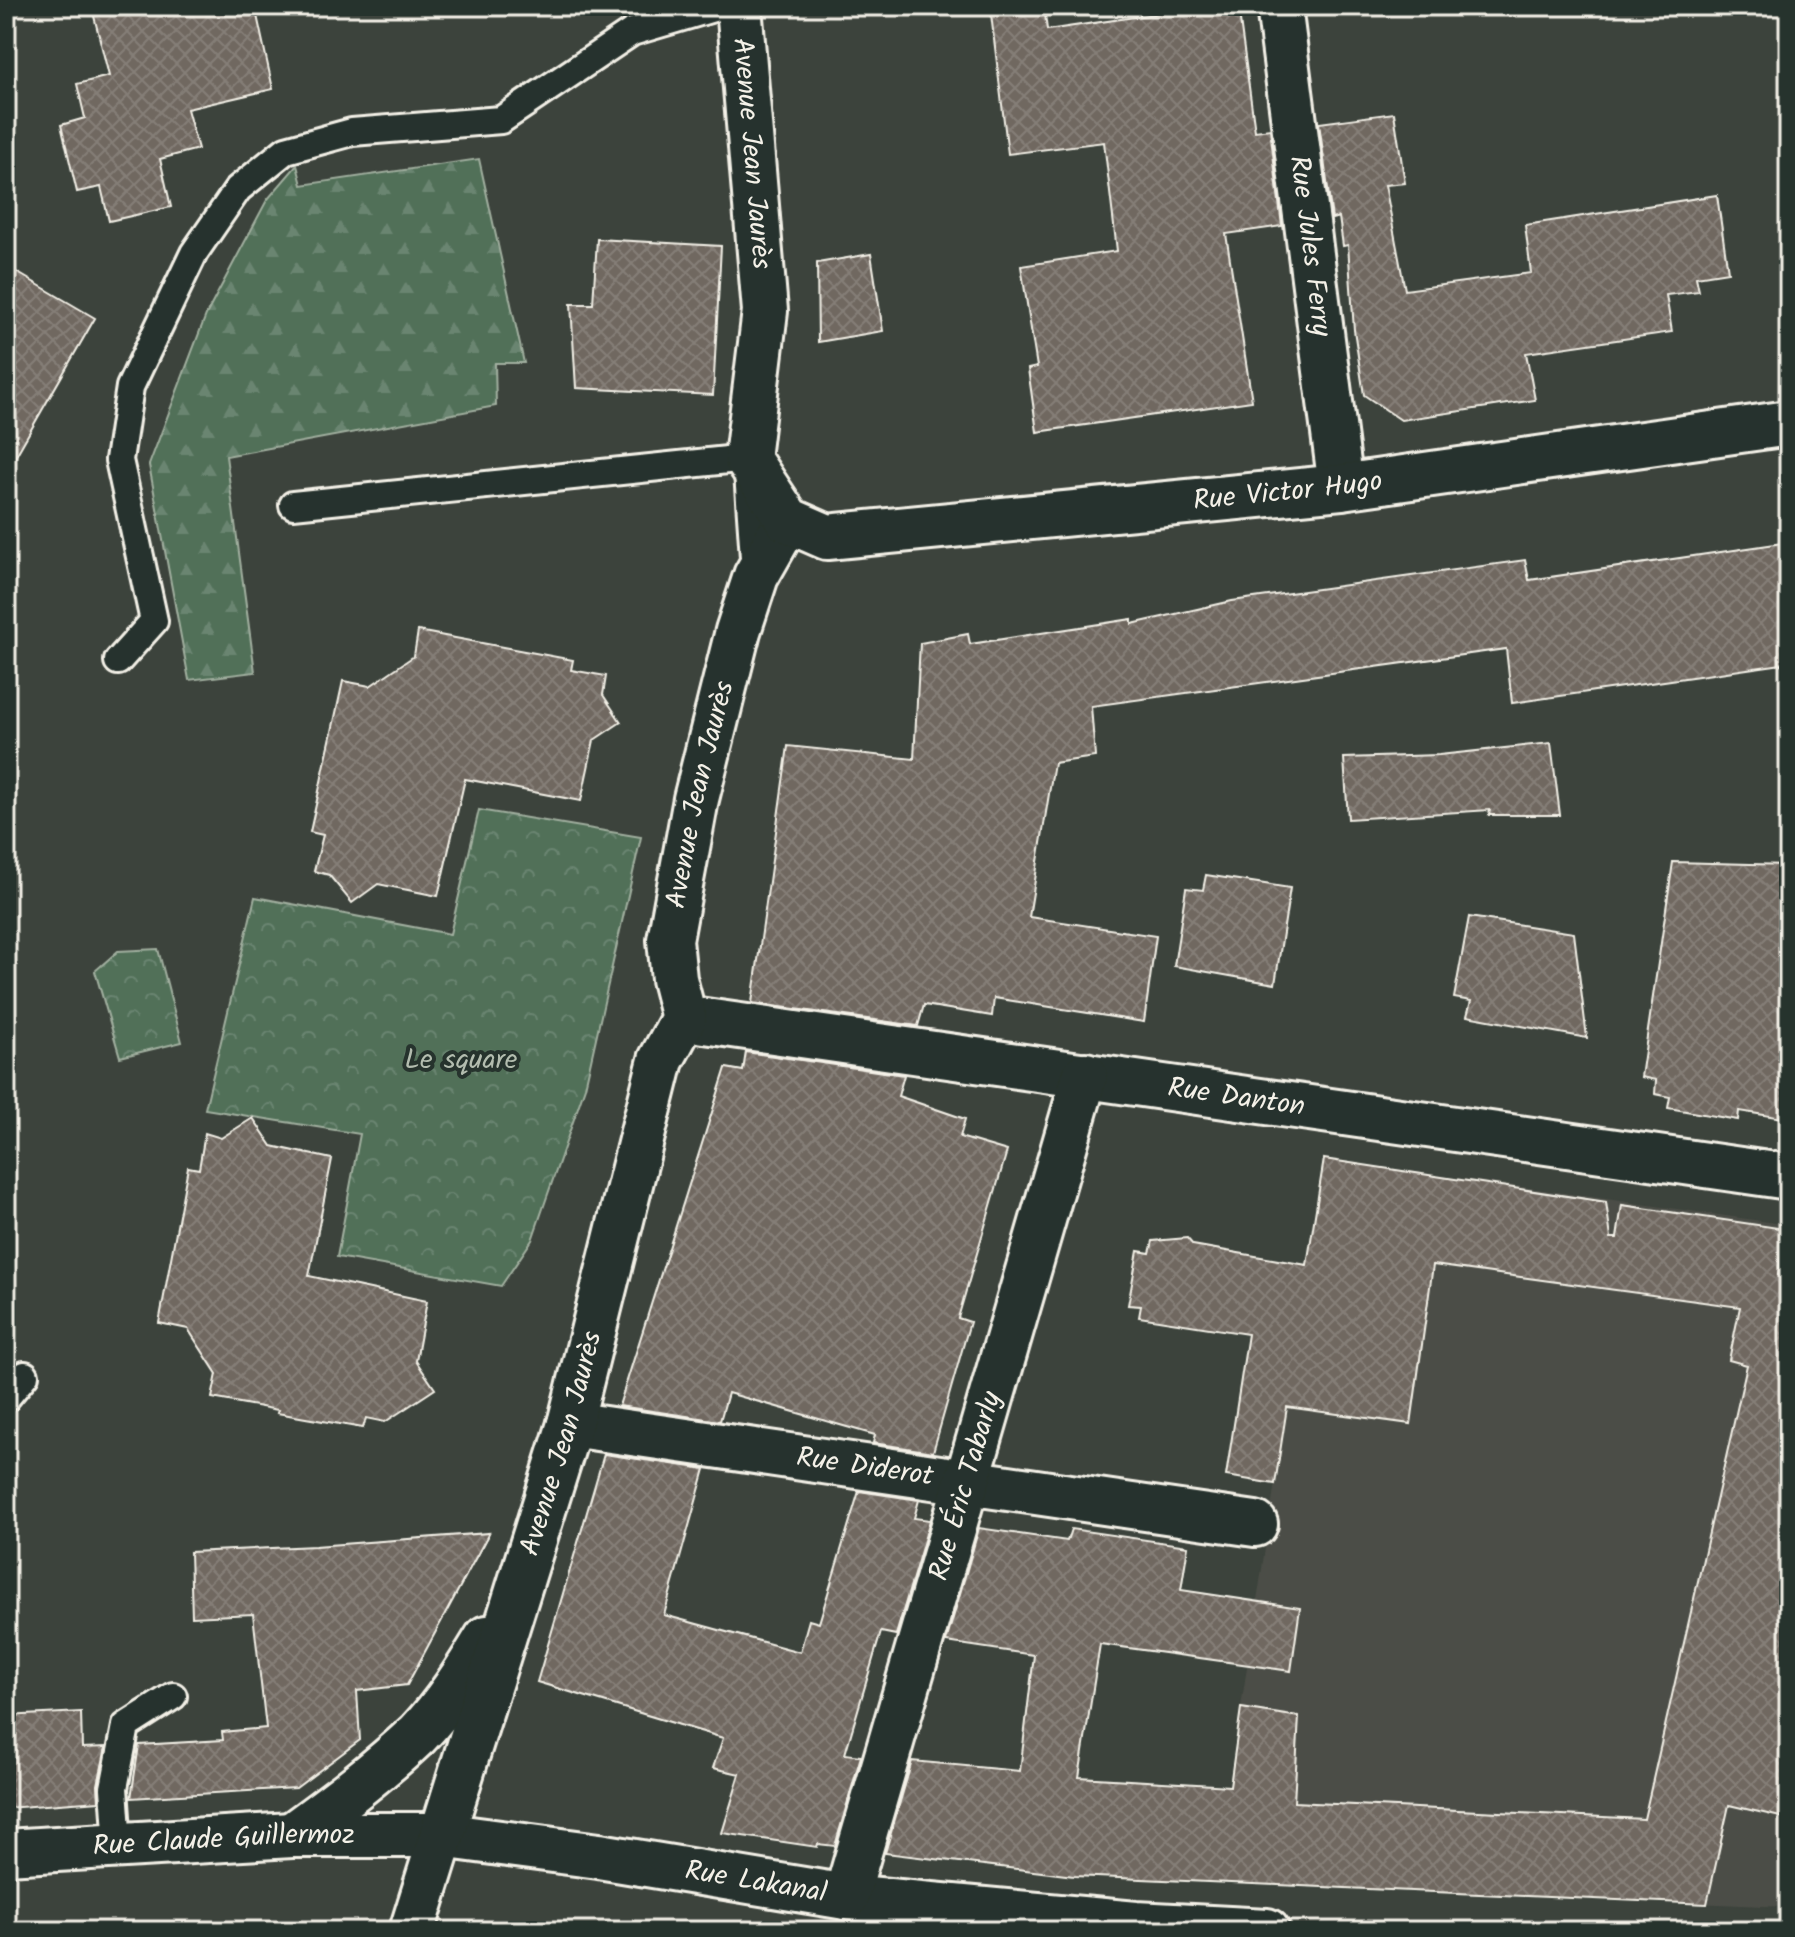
<svg xmlns="http://www.w3.org/2000/svg" width="1795" height="1937" viewBox="0 0 1795 1937" font-family="Kalam,sans-serif">
  <style>
    .built { fill: #4c4e47 }
    .forest { fill: url(#forest-firs); stroke: #a2b0a0; stroke-width: 2 }
    .park { fill: url(#park-crowns); stroke: #a2b0a0; stroke-width: 2 }
    .building { fill: url(#building-cross-hatch); stroke: #f4f1e8; stroke-width: 2 }
    .lines { fill: none; stroke-linecap: round; stroke-linejoin: round }
    .lane-casing { stroke: #f4f1e8; stroke-width: 32 }
    .street-casing { stroke: #f4f1e8; stroke-width: 50 }
    .secondary-casing { stroke: #f4f1e8; stroke-width: 50 }
    .lane { stroke: #26332d; stroke-width: 26 }
    .street { stroke: #26332d; stroke-width: 44 }
    .secondary { stroke: #26332d; stroke-width: 44 }
    .labels { text-anchor: middle; dominant-baseline: central; stroke-width: 8; stroke-linejoin: round; paint-order: stroke }
    .street-label { font-size: 28px; fill: #f4f1e8; stroke: #26332d }
    .park-label { font-size: 28px; fill: #b3bdaf; stroke: #26332d }
  </style>
  <defs>
    <pattern id="forest-firs" width="22" height="20" patternUnits="userSpaceOnUse" patternTransform="scale(2)"><rect width="22" height="20" fill="#517059"/><path d="M5 1l3.5 6h-7zM16 11l3.5 6h-7z" fill="#6b8571"/></pattern>
    <pattern id="park-crowns" width="20" height="18" patternUnits="userSpaceOnUse" patternTransform="scale(2)"><rect width="20" height="18" fill="#517059"/><path d="M2 6a3 3 0 1 1 6 0M12 15a3 3 0 1 1 6 0" fill="none" stroke="#6b8571"/></pattern>
    <pattern id="building-cross-hatch" width="8" height="8" patternUnits="userSpaceOnUse" patternTransform="scale(2)"><rect width="8" height="8" fill="#706860"/><path d="M0 0l8 8M0 8l8-8" fill="none" stroke="#857e77"/></pattern>
  </defs>
  <rect width="100%" height="100%" fill="#3c433c"/>
  <filter id="ink" filterUnits="userSpaceOnUse"><feTurbulence type="fractalNoise" baseFrequency=".0125" numOctaves="2"/><feDisplacementMap in="SourceGraphic" scale="16" xChannelSelector="R" yChannelSelector="G"/><feConvolveMatrix kernelMatrix="1 2 1 2 8 2 1 2 1" color-interpolation-filters="sRGB"/></filter>
  <g filter="url(#ink)">
    <path class="built" d="M1324 1159 1789 1225V1907L1271 1885 1238 1727Z"/>
    <path class="forest" d="M479 159 524 363H495L496 406 226 456 255 672 189 680 149 465 206 315 267 200 297 165 302 185Z"/>
    <path class="park" d="M479 810 641 837 585 1087 532 1240 501 1286 337 1257 360 1134 205 1109 255 897 450 934Z
      M158 949 182 1042 120 1057 95 971 118 951Z"/>
    <path class="building" d="M120 6H255L273 89 187 109 198 149 160 159 171 207 109 221 101 187 77 192 61 125 85 118 77 84 109 76 93 12Z
      M1208 6H1238L1255 131 1270 129 1282 226 1226 234 1252 401 1037 432 1028 369 1037 367 1021 266 1117 251 1104 142 1008 154 991 14 1044 7 1047 30Z
      M1394 113 1405 183 1385 185 1405 290 1531 273 1525 225 1717 195 1728 272 1696 277 1699 291 1666 295 1672 332 1526 353 1535 400 1401 420 1364 395 1354 330 1348 245 1343 246 1339 217 1332 219 1319 123Z
      M597 239 721 246 713 395 576 388 571 304H593Z
      M871 254 883 331 818 342 817 263Z
      M6 266 95 318 6 473Z
      M1789 542V663L1512 703 1506 649 1091 706 1095 757 1054 763 1029 917 1156 936 1144 1022 994 998 992 1016 924 1005 918 1026 752 1003 788 746 914 759 920 643 968 634 970 644 1132 619V624L1232 601 1525 560 1529 580Z
      M418 631 573 660 571 670 606 676 603 695 621 722 594 740 581 801 465 779 438 896 378 884 352 903 329 875 314 871 323 835 310 832 343 681 370 686 414 656Z
      M1551 743 1560 815H1489L1490 810 1348 819 1344 758 1439 755Z
      M1673 862 1789 865V1119L1739 1111 1738 1120 1668 1108 1670 1097 1655 1094 1656 1080 1641 1077Z
      M1206 875 1290 888 1275 984 1174 966 1186 888 1203 890Z
      M1469 917 1574 933 1587 1038 1467 1016 1471 1001 1454 998Z
      M746 1052 904 1075 898 1096 965 1119 960 1137 1007 1151 958 1318 970 1322 933 1452 873 1443 875 1435 728 1393 720 1421 619 1406 726 1068 743 1071Z
      M253 1118 272 1146 332 1159 309 1276 427 1301 416 1361 435 1389 385 1422 366 1418 363 1428 277 1413 278 1410 212 1398 217 1374 188 1329 159 1323 188 1167 199 1169 205 1133 221 1138Z
      M1324 1159 1606 1202 1611 1238H1617L1622 1205 1785 1229 1778 1275 1789 1276V1819L1729 1805 1707 1904 1074 1876 885 1853 912 1761 1020 1771 1034 1655 946 1642 979 1528 1067 1541 1071 1529 1188 1546 1181 1590 1300 1608 1291 1671 1100 1644 1079 1777 1230 1786 1241 1708 1299 1717 1294 1802 1644 1819 1747 1365 1729 1360 1740 1307 1433 1265 1411 1424 1287 1407 1275 1484 1226 1476 1248 1334 1139 1317 1141 1306 1128 1305 1138 1251 1150 1253 1153 1241 1187 1238 1193 1245 1307 1265Z
      M604 1454 705 1469 664 1615 800 1652 809 1620 819 1623 859 1491 919 1500 914 1518 930 1520 896 1635 881 1632 845 1754 861 1756 835 1846 818 1844 817 1847 722 1833 740 1774 713 1768 723 1738 537 1682Z
      M489 1533 407 1685 357 1691 360 1740 296 1788 131 1798 139 1745 223 1740 222 1732 266 1728 253 1614 192 1617 190 1552 315 1546Z
      M81 1712 82 1748 106 1747 98 1785 99 1801 6 1808V1716Z"/>
    <g class="lines">
      <defs>
        <path id="lane" d="M293 505 747 458 755 572
          M118 661 154 621 119 460 130 387 194 253 238 189 286 150 352 132 501 120 632 32 720 6
          M6 1398 25 1375
          M118 1846 114 1788 126 1726 173 1696"/>
        <g id="street">
          <path id="s1" d="M1279 6 1341 487"/>
          <path id="s2" d="M684 1018 1789 1177"/>
          <path id="s3" d="M570 1424 1255 1524"/>
          <path d="M292 1835C336 1803 379 1771 418 1734 445 1706 467 1671 487 1638"/>
          <path id="s4" d="M6 1852 292 1835H440L599 1856 846 1897 1136 1924 1267 1931"/>
          <path id="s5" d="M846 1897 1085 1075"/>
          <path id="s6" d="M412 1931 570 1424 661 1060 684 1018 674 979 670 940 696 799 738 631 756 576 788 520"/>
        </g>
        <g id="secondary">
          <path id="s7" d="M739 6 765 311 747 458 788 520 827 537 1341 487 1789 423"/>
        </g>
      </defs>
      <use href="#lane" class="lane-casing"/>
      <use href="#street" class="street-casing"/>
      <use href="#secondary" class="secondary-casing"/>
      <use href="#lane" class="lane"/>
      <use href="#street" class="street"/>
      <use href="#secondary" class="secondary"/>
    </g>
  </g>
  <g class="labels">
    <g class="street-label">
      <text stroke="none"><textPath href="#s7" startOffset="148">Avenue Jean Jaurès</textPath></text>
      <text stroke="none"><textPath href="#s1" startOffset="242">Rue Jules Ferry</textPath></text>
      <text stroke="none"><textPath href="#s7" startOffset="1034">Rue Victor Hugo</textPath></text>
      <text stroke="none"><textPath href="#s6" startOffset="1182">Avenue Jean Jaurès</textPath></text>
      <text stroke="none"><textPath href="#s2" startOffset="558">Rue Danton</textPath></text>
      <text stroke="none"><textPath href="#s6" startOffset="510">Avenue Jean Jaurès</textPath></text>
      <text stroke="none"><textPath href="#s3" startOffset="298">Rue Diderot</textPath></text>
      <text stroke="none"><textPath href="#s5" startOffset="428">Rue Éric Tabarly</textPath></text>
      <text stroke="none"><textPath href="#s4" startOffset="218">Rue Claude Guillermoz</textPath></text>
      <text stroke="none"><textPath href="#s4" startOffset="754">Rue Lakanal</textPath></text>
    </g>
    <g class="park-label">
      <text x="461" y="1060">Le square</text>
    </g>
  </g>
  <rect width="1795" height="1937" fill="none" stroke="#26332d" stroke-width="32"/>
  <rect x="16" y="16" width="1763" height="1905" fill="none" stroke="#f4f1e8" stroke-width="3" filter="url(#ink)"/>
</svg>
